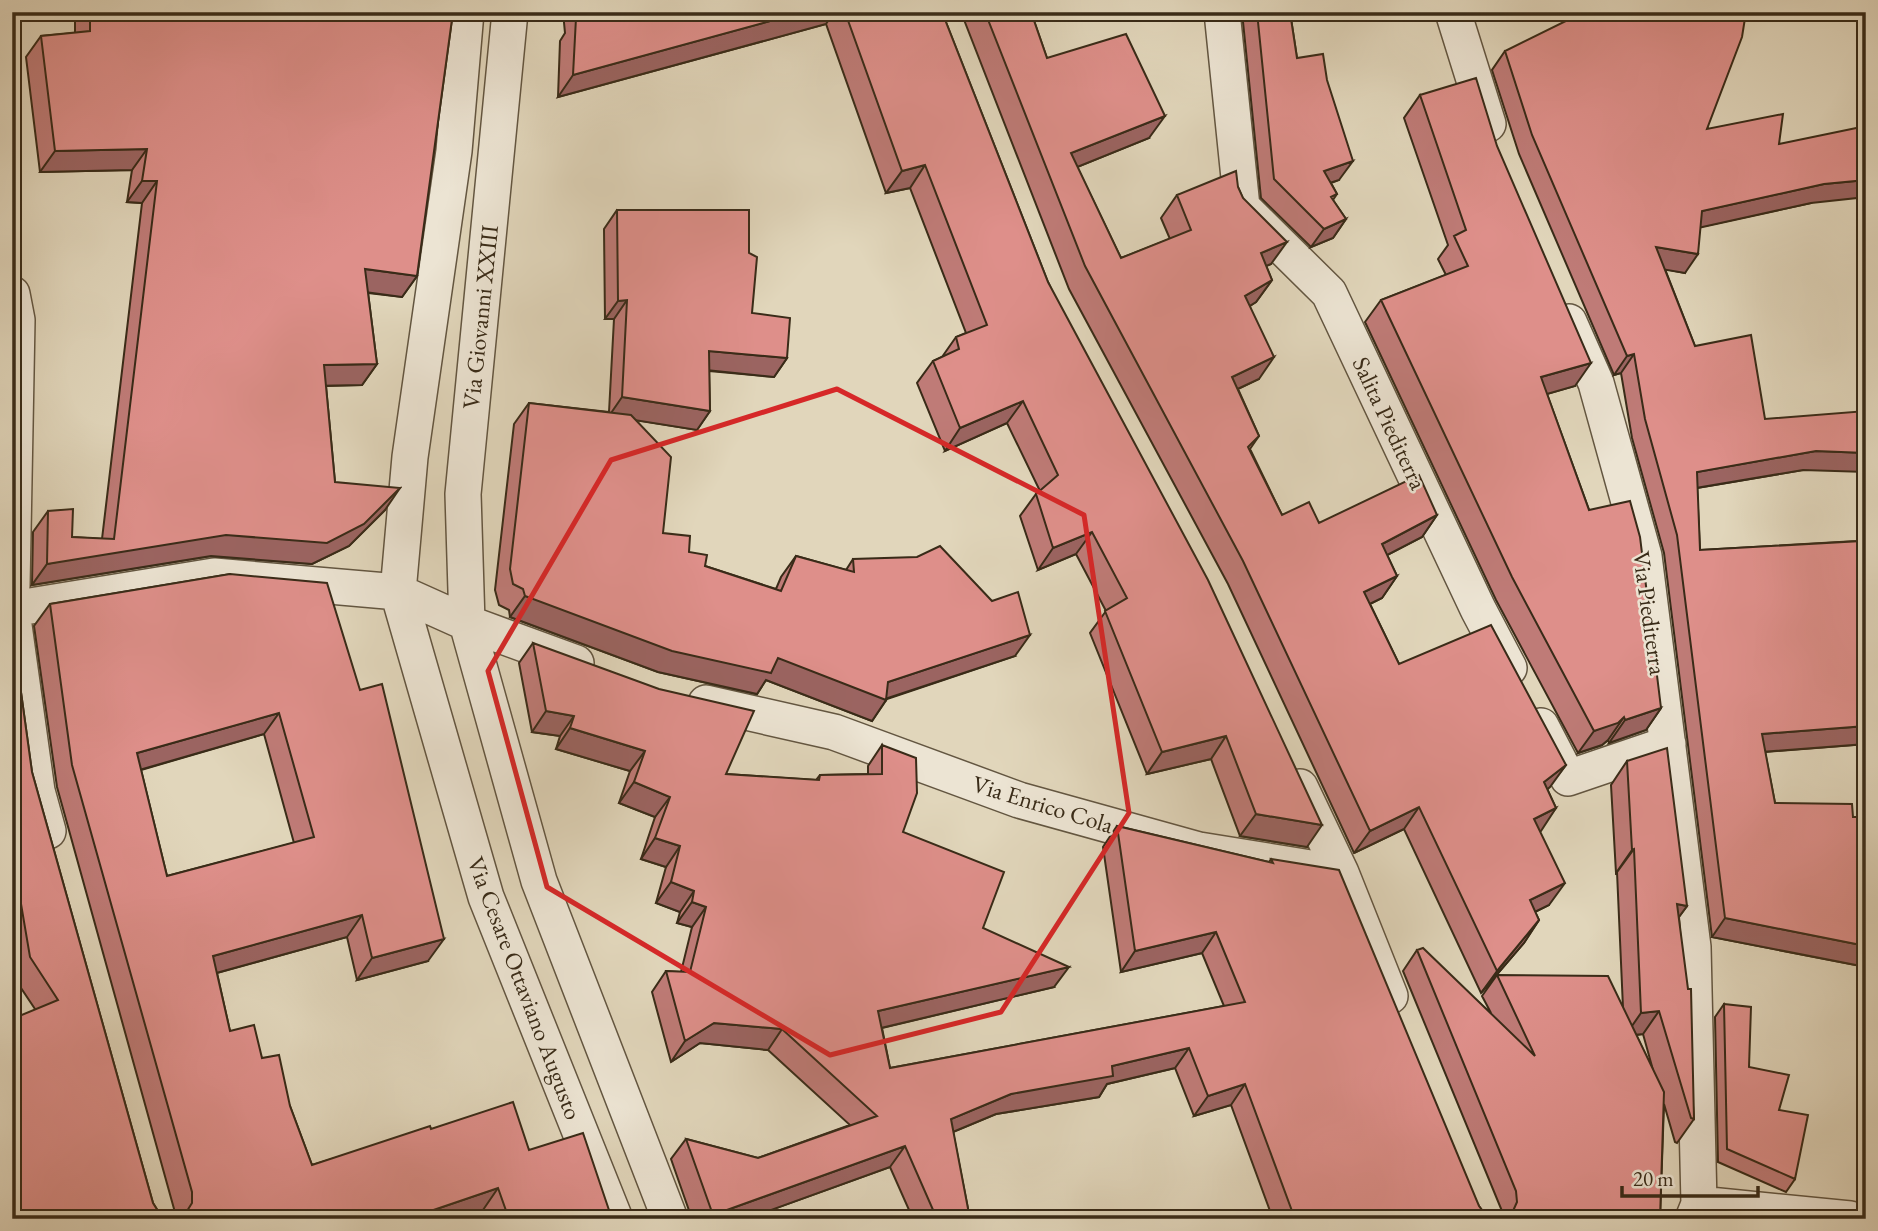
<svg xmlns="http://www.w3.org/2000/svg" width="1878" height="1231" viewBox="0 0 1878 1231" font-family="'EB Garamond',serif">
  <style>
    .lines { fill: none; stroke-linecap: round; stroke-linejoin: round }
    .minor-casing { stroke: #635641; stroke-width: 38 }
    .minor { stroke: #ece4d3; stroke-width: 35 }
    .wall { fill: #bf7b77; stroke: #392b18; stroke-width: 2; fill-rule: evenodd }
    .shaded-wall { fill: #9b6461; stroke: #392b18; stroke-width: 2 }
    .building { fill: #de8f8a; stroke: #392b18; stroke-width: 2; fill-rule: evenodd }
    .marked { fill: none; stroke: #d62828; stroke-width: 5; stroke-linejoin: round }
    .labels { text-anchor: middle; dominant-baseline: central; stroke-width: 5; stroke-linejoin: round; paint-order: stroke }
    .street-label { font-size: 24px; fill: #392b18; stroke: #ece4d3 }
  </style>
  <rect width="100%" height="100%" fill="#e1d6bb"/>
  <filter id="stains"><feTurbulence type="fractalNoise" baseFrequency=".00286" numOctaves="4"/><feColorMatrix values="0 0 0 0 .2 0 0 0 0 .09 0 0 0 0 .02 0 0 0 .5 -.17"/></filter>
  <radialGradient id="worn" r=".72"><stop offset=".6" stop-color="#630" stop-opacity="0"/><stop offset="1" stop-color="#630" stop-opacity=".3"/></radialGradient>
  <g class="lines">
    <defs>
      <path id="minor" d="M466 12 454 151 410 457 398 592 486 897 615 1219
        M510 12 463 494 467 623 539 881 670 1219
        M1222 12 1242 207 1329 293 1478 609 1509 668
        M1453 12 1488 124
        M12 294 17 320 12 586
        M1569 322 1596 383 1644 556 1693 947 1699 1204 1693 1219
        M12 609 214 576 398 592 467 623 576 663
        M12 611 37 791 48 831
        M706 703 834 732 1019 800 1199 850 1341 873 1390 996
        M1541 726 1568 778 1668 744
        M1300 787 1341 873
        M1699 1204 1850 1219"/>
    </defs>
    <use href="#minor" class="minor-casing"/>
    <use href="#minor" class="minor"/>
  </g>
  <path class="wall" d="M81 12H453L417 276 402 297 368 293 377 364 362 385 326 386 335 482 385 510 349 546 312 564 211 556 32 585 33 532 48 511 72 537 102 539 142 203 127 202 132 170 40 172 26 57 41 36 75 33V21Z
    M563 12H942L1048 282 1307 847 1240 836 1211 759 1147 774 1090 633 1106 611 1076 554 1038 570 1020 516 1036 494 1040 491 1007 423 945 451 917 383 933 361 942 357 956 337 966 333 910 188 886 193 826 24 558 97 560 41 565 33Z
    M961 12H1031L1047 58 1149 138 1077 167 1121 258 1170 239 1161 218 1177 195 1238 187 1271 264 1266 266 1272 280 1256 302 1250 306 1259 379 1238 389 1259 436 1250 449 1282 515 1319 523 1437 515 1422 537 1387 555 1397 576 1382 598 1370 604 1399 664 1566 765 1547 789 1556 808 1539 831 1549 905 1535 912 1539 920 1524 943 1481 993 1404 829 1354 853 1228 584 1069 289Z
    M1242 12H1290L1297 58 1339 180 1331 183 1337 194 1333 200 1346 219 1333 238 1311 247 1261 198Z
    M1505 51 1707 129 1779 144 1811 203 1700 227 1685 273 1665 269 1695 346 1765 419 1803 470 1697 488 1700 550 1857 541 1861 535 1866 536V744L1765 752 1775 803 1853 817H1866V967L1712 937 1664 553 1632 438 1621 373 1614 375 1519 154 1492 70Z
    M1420 95 1575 386 1547 394 1661 708 1646 730 1609 743 1608 740 1602 745 1578 753 1496 600 1365 322 1381 300 1446 275 1438 259 1448 245 1404 118Z
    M617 210 749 253 752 313 787 358 774 377 709 371 710 411 697 430 636 420 663 533 705 566 776 589 781 577 796 556 846 570 853 559 1015 656 887 699 872 721 766 680 757 694 658 672 510 617 509 610 499 605 495 590 514 424 529 403 609 412 614 319H605L604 229Z
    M230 574 428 961 357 980 347 937 217 973 230 1031 262 1058 290 1106 312 1165 431 1129 529 1150 612 1219H486L483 1210 456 1219H12L35 1009 15 979 12 962V627L32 772 153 1203 158 1211 167 1216H176L57 787 34 626 50 604ZM264 734 294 843 167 876 141 770Z
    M533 643 726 774 816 780 820 775 868 774V766L882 745 903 832 983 928 1054 987 882 1028 890 1068 1224 1006 1202 953 1121 972 1103 847 1117 826 1269 862 1271 859 1479 1206 1485 1214 1494 1218 1502 1217V1211L1403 971 1417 950 1491 1013 1482 996 1497 975 1623 1008 1617 872 1616 873 1611 785 1627 761 1687 906 1679 917 1694 1119 1677 1143 1675 1142 1664 1104 1660 1219H1273L1231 1105 1194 1116 1175 1068 1107 1084 1099 1097 996 1114 953 1132 970 1219H913L890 1167 746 1219H692L671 1159 686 1139 758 1158 850 1125 768 1050 700 1043 671 1062 652 992 666 971 681 972 692 927 677 923 680 912 656 903 666 867 641 859 655 817 619 803 630 771 556 749 560 736 532 732 519 663ZM1643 1034 1653 1070 1636 1035Z
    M1724 1004 1749 1067 1779 1110 1795 1179 1786 1192 1718 1162 1715 1017Z"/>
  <path class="shaded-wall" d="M803 12H834L826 24 558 97 573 75Z
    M1165 116 1149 138 1055 176 1071 153Z
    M147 149 132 170 40 172 55 151Z
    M1353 161 1339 180 1311 189 1324 171Z
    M925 165 910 188 886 193 902 171Z
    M1866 180V197L1811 203 1689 230 1702 211 1824 184Z
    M142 181H157L142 203 127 202Z
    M1346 219 1333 238 1311 247 1324 229Z
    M1287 242 1271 264 1245 275 1261 253Z
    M1656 247 1698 254 1685 273 1643 266Z
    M365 269 417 276 402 297 350 290Z
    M1272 280 1256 302 1230 318 1245 296Z
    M627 300 614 319H605L618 301Z
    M709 351 787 358 774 377 696 369Z
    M1634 354 1621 373 1614 375 1627 356Z
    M1274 357 1259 379 1216 399 1232 377Z
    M1591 363 1575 386 1526 400 1541 377Z
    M377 364 362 385 309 386 324 365Z
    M622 397 710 411 697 430 609 416Z
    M1023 401 1007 423 945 451 960 428Z
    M1816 451 1866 453V472L1803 470 1684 490 1697 472Z
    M400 488 385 510 349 546 312 564 211 556 32 585 47 564Z
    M1437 515 1422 537 1366 566 1382 544Z
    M1092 532 1076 554 1038 570 1053 548Z
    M1397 576 1382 598 1349 614 1364 592Z
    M525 596 778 658 888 682 1030 635 1015 656 885 699 886 700 872 721 766 680 757 694 658 672 510 617Z
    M1661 708 1646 730 1609 743 1625 720Z
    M546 711 574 716 560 736 532 732Z
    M279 713 264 734 122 775 137 753Z
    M1624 717 1608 740 1602 745 1578 753 1594 731Z
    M1866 726V744L1749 753 1762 734Z
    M570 728 645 751 630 771 556 749Z
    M1226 736 1211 759 1147 774 1162 752Z
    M1566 765 1550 787 1529 805 1544 782Z
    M634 782 670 797 655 817 619 803Z
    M1419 807 1404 829 1354 853 1370 831Z
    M1556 808 1541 831 1518 842 1534 819Z
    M1256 814 1322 825 1307 847 1240 836Z
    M655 838 680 846 666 867 641 859Z
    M1634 849 1617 872 1616 873 1632 850Z
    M671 882 694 891 680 912 656 903Z
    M1565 883 1549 905 1514 922 1530 900Z
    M692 902 706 907 692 927 677 923Z
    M1677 904 1687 906 1670 929Z
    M362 915 347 937 198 978 213 956Z
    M1725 918 1866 946V967L1712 937Z
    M1539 920 1524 943 1481 993 1497 971Z
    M1216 932 1202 953 1121 972 1135 951Z
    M444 939 428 961 357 980 372 958Z
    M1069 967 1054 987 864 1032 878 1011Z
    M1659 1011 1643 1034 1625 1036 1641 1013Z
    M714 1023 782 1029 768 1050 700 1043 671 1062 685 1041Z
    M1189 1048 1175 1068 1107 1084 1099 1097 996 1114 936 1139 951 1119 1011 1094 1112 1066Z
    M1245 1084 1231 1105 1194 1116 1208 1096Z
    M905 1146 890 1167 746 1219H711L713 1215Z
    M498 1188 483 1210 456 1219H407Z"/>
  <path class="building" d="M90 12H453L417 276 365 269 377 364 324 365 335 482 400 488 364 524 327 543 226 535 47 564 48 511 73 509 72 537 114 539 157 181H142L147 149 55 151 41 36 90 31Z
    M581 12H803L573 75 576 18 582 17Z
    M845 12H942L1048 282 1208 580 1322 825 1256 814 1226 736 1162 752 1105 611 1127 598 1092 532 1053 548 1036 494 1058 475 1023 401 960 428 933 361 959 349 956 337 987 325 925 165 902 171Z
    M985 12H1031L1047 58 1126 34 1165 116 1071 153 1121 258 1191 230 1177 195 1236 171 1238 187 1243 198 1287 242 1261 253 1272 280 1245 296 1274 357 1232 377 1259 436 1248 447 1282 515 1309 502 1319 523 1419 475 1437 515 1382 544 1397 576 1364 592 1399 664 1491 625 1566 765 1544 782 1556 808 1534 819 1565 883 1530 900 1539 920 1497 971 1419 807 1370 831 1243 561 1085 266Z
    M1257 12H1290L1297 58 1323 54 1327 80 1353 161 1324 171 1337 194 1331 197 1346 219 1324 229 1274 179Z
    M1584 12H1746L1742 37 1707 129 1783 114 1779 144 1866 126V180L1824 184 1702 211 1698 254 1656 247 1695 346 1751 335 1765 419 1866 411V453L1816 451 1697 472 1700 550 1861 541V535L1866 536V726L1762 734 1775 803 1852 804 1853 817H1866V946L1725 918 1677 535 1645 419 1634 354 1627 356 1532 135 1505 51Z
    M1476 78 1497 146 1591 363 1541 377 1589 510 1630 501 1640 537 1661 708 1625 720 1624 717 1618 723 1594 731 1512 577 1381 300 1468 266 1454 236 1466 230 1420 95Z
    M617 210H749V253L757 257 752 313 790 318 787 358 709 351 710 411 622 397 627 300 618 301Z
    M529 403 631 415 671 457 663 533 690 536 689 552 707 555 705 566 781 591 796 556 854 572 853 559 917 557 940 546 992 601 1018 592 1030 635 888 682 886 700 778 658 771 673 672 651 525 596 523 589 513 584 510 569Z
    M230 574 327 583 360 690 382 684 444 939 372 958 362 915 213 956 230 1031 254 1025 262 1058 279 1055 290 1106 312 1165 430 1126 431 1129 513 1102 529 1150 583 1133 612 1219H509L498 1188 407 1219H12V1019L58 1000 30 957 12 851V627L32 772 153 1203 158 1211 167 1216H178L187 1211 192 1203V1192L72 765 50 604ZM279 713 314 837 167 876 137 753Z
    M533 643 659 689 754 711 726 774 819 780 820 775 882 774V745L916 758 917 793 903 832 1004 872 983 928 1069 967 878 1011 890 1068 1245 1002 1216 932 1135 951 1117 826 1273 863 1271 859 1339 870 1479 1206 1485 1214 1494 1218 1504 1217 1513 1211 1517 1202 1516 1191 1417 950 1423 948 1535 1056 1497 975 1608 976 1664 1092 1660 1219H1295L1245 1084 1208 1096 1189 1048 1112 1066 1113 1076 1011 1094 951 1119 970 1219H937L905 1146 713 1215 686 1139 758 1158 877 1116 782 1029 714 1023 685 1041 666 971 690 972 706 907 692 902 694 891 671 882 680 846 655 838 670 797 634 782 645 751 570 728 574 716 546 711Z
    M1667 748 1687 906 1677 904 1688 989H1691L1694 1119 1691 1118 1659 1011 1641 1013 1634 849 1632 850 1627 761Z
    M1724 1004 1751 1007 1749 1067 1789 1075 1779 1110 1808 1115 1795 1179 1727 1149Z
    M1818 1216 1828 1217 1832 1219H1809Z"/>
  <path class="marked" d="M837 389 1084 515 1129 813 1001 1012 830 1055 547 887 488 671 611 460Z"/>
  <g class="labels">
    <g class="street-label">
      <text transform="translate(480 317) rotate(-84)">Via Giovanni XXIII</text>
      <text transform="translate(1390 423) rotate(65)">Salita Piediterra</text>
      <text transform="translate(1650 613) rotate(82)">Via Piediterra</text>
      <text transform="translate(1043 804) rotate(17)">Via Enrico Cola</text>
      <text transform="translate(525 988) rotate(69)">Via Cesare Ottaviano Augusto</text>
    </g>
  </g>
  <rect width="1878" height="1231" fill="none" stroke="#e1d6bb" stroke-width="42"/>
  <rect x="14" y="14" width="1850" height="1203" fill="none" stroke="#392b18" stroke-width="3.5"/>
  <rect x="21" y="21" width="1836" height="1189" fill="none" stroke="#392b18" stroke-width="2"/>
  <path d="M1622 1186v10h136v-10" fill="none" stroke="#392b18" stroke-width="3.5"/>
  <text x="1633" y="1186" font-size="21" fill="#392b18" stroke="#ece4d3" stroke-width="5" paint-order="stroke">20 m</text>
  <rect width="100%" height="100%" filter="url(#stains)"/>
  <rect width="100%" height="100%" fill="url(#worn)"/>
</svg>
